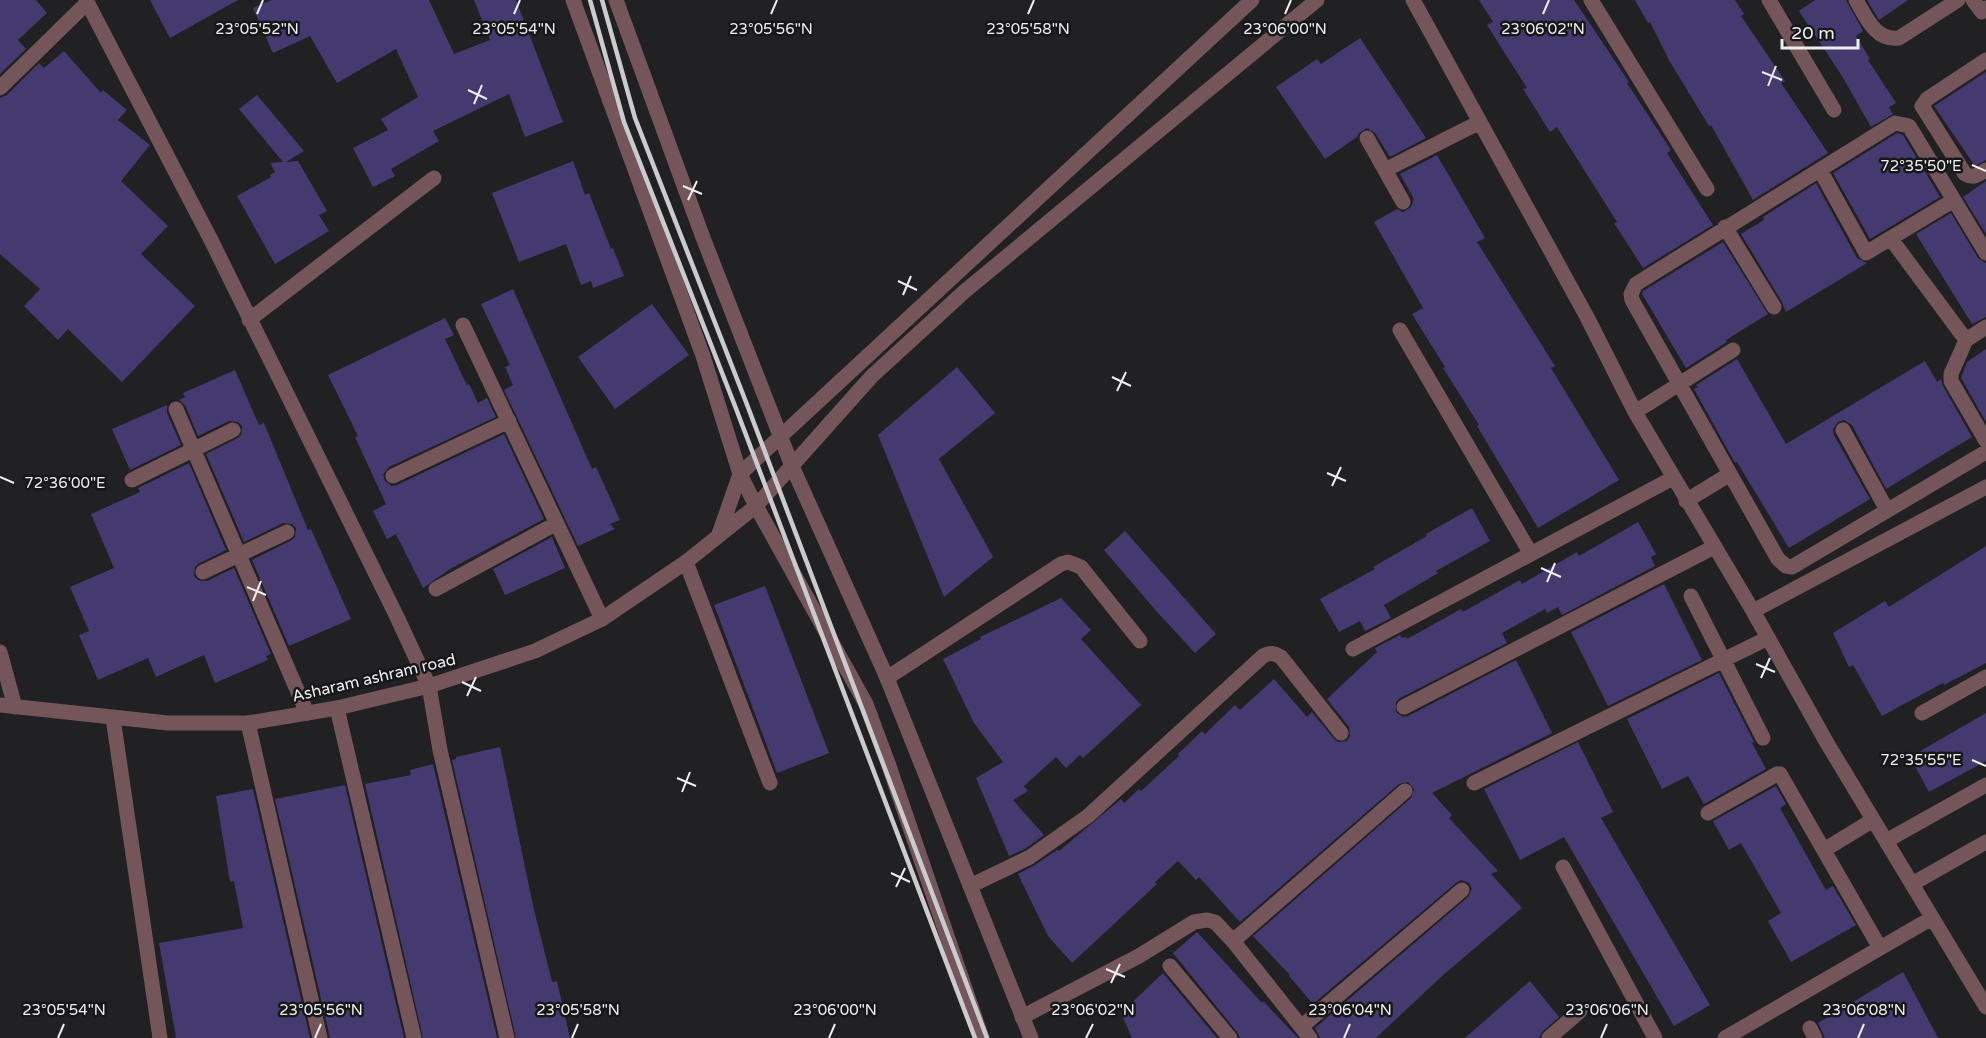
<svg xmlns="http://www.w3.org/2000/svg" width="1986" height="1038" viewBox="0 0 1986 1038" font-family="'Varela Round',sans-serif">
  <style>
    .building { fill: #443a70 }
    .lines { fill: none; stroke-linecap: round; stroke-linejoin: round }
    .minor { stroke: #73555a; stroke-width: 15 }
    .tertiary { stroke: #73555a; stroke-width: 15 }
    .rail { stroke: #cbcbcd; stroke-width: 4.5 }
    .ticks { fill: none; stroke: #eeeef0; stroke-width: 2 }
    .labels { text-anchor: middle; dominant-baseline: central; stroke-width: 5; stroke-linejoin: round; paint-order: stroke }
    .street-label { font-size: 16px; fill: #eeeef0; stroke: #17171a }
    .ticks-label { font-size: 15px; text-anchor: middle; fill: #eeeef0; stroke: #17171a; stroke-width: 5; stroke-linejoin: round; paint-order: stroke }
  </style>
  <rect width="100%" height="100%" fill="#212023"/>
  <path class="building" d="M0 0H36L47 13 18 40 26 49 0 74Z
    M150 0H238L170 38Z
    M272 0H429L454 54 490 40 474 0H516L563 122 525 137 509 94 433 131 439 141 391 169 395 176 373 187 353 148 388 130 381 119 418 97 396 49 337 83 310 36 273 53 253 8Z
    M1479 0H1574L1629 82 1627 83 1671 150 1667 153 1713 225 1643 268 1614 223 1617 222 1557 127 1550 132 1523 89 1527 88 1487 25 1493 22Z
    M1635 0H1735L1744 14 1741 16 1785 81 1781 83 1828 153 1753 200 1711 125 1709 126 1670 62 1650 22 1648 23Z
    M1815 0H1846L1863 31 1856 36 1870 59 1868 60 1896 103 1889 107 1893 114 1871 127 1842 76 1799 11Z
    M1867 0H1908L1879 20Z
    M1360 38 1426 138 1390 157 1375 133 1367 128 1359 133 1357 137 1325 159 1276 87 1317 59 1321 64Z
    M64 51 101 93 103 90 127 110 118 120 150 145 121 181 168 226 141 254 195 306 122 382 68 329 58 340 24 306 40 289 0 254V98L7 95 39 63 44 68Z
    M1986 72V160L1975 166 1934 106Z
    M257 95 304 151 286 162 298 161 327 211 319 215 329 231 275 264 237 196 271 177 270 175 275 172 270 163 283 162 239 109Z
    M1897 133 1903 135 1940 197 1870 239 1833 173Z
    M1437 155 1485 238 1477 242 1555 366 1551 368 1619 480 1538 528 1477 426 1479 425 1443 368 1445 367 1412 314 1423 308 1374 222 1397 209 1403 212 1411 207 1414 199 1400 174Z
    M573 161 585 195 589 193 611 249 613 248 624 276 593 288 591 281 581 285 566 244 519 262 492 193Z
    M1986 181V234L1963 197Z
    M1816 183 1857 258 1867 263 1786 312 1782 302 1741 234 1764 220 1763 217Z
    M1951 213 1978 258 1986 263V317L1972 324 1916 234Z
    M1723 242 1768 314 1726 340 1727 342 1686 368 1642 294 1643 291Z
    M513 289 592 469 596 467 620 520 610 524 615 529 578 546 504 390 513 385 505 367 510 365 481 304Z
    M652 304 689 355 615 409 578 357Z
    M445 318 454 335 445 339 467 385 469 384 478 403 487 398 496 417 389 467 383 475 385 481 392 486 397 485 504 434 544 519 450 569 423 588 396 534 387 539 373 511 386 504 355 437 358 436 328 375Z
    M1986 349V422L1961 378 1967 362Z
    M1737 359 1786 444 1925 361 1937 382 1941 379 1943 386 1972 437 1886 489 1852 425 1844 420 1838 422 1833 429 1834 435 1870 499 1789 548 1737 462 1735 463 1694 389 1698 387 1696 385Z
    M957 367 995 413 939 459 993 557 944 597 878 435Z
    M235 370 259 425 264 423 308 530 311 529 351 619 289 646 252 560 292 540 295 537 296 528 292 524 283 523 244 542 206 454 238 438 241 435 242 426 238 422 229 421 198 436 185 405 179 400 185 397 183 393Z
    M167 405V413L181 445 130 470 112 429Z
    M189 463 226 550 198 564 195 567 194 576 198 580 207 581 234 568 271 654 266 656 268 660 215 683 204 655 156 677 148 658 98 680 79 635 89 631 70 587 114 568 91 514 140 492 138 488Z
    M1472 508 1490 541 1436 571 1438 573 1384 605 1391 618 1365 631 1360 621 1339 632 1320 599 1375 569 1373 567 1427 536 1426 534Z
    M1638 522 1656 554 1651 557 1655 566 1562 615 1558 607 1547 613 1545 609 1502 633 1507 643 1400 698 1396 702V712L1403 717 1408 716 1516 660 1552 733 1432 793 1452 815 1449 818 1498 871 1491 874 1522 908 1442 976 1376 1038H1320L1315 1028 1468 897 1472 889 1469 883 1461 880 1456 883 1313 1004 1289 976 1290 975 1253 936 1411 798 1414 789 1408 782 1399 784 1240 922 1199 877 1196 880 1178 861 1155 882 1157 884 1072 963 1048 936 1018 874 1035 865 1057 850 1059 851 1121 799 1124 803 1139 789 1141 791 1179 756 1178 754 1202 731 1205 734 1235 705 1240 710 1274 679 1307 717 1312 712 1334 739 1338 742 1347 741 1350 736 1349 727 1327 699 1377 652 1375 648 1400 635 1402 638 1406 637 1407 639 1461 609 1463 612 1520 580 1522 584 1577 552 1579 556Z
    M1125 531 1216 634 1195 653 1158 613 1104 550Z
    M552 537 565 568 505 595 493 569Z
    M1986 546V663L1944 685 1943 683 1882 716 1853 665 1849 667 1833 633 1885 601 1889 607Z
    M1664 584 1702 660 1608 706 1571 632Z
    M765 586 829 753 777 773 714 605Z
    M1061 598 1091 630 1081 639 1141 705 1083 758 1080 755 1066 768 1056 757 1024 786 1028 791 1013 800 1044 835 1025 849 1009 856 976 778 1003 762 974 723 943 659 981 639 980 637Z
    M1719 673 1754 742 1752 743 1766 769 1704 804 1688 776 1662 789 1627 719Z
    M1986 713V761L1929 792 1910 757Z
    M1578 742 1613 812 1601 818 1710 1005 1674 1026 1564 837 1520 860 1484 789Z
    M500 747 534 910 552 982 557 981 570 1038H516L452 760 456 759V757Z
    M433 764 497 1038H423L365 784 411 775 410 770Z
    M345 785 404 1038H330L275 799Z
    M1776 786 1786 804 1780 808 1826 890 1833 886 1856 925 1791 962 1768 921 1781 913 1741 843 1729 850 1713 821Z
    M253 789 310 1038H176L159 943 243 928 234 881 230 882 216 796Z
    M1197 932 1262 1003 1263 1001 1298 1038H1240L1237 1032 1173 953Z
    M1903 972 1938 1038H1825L1818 1023Z
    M1163 973 1217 1038H1132L1121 1013Z
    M1530 981 1559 1017 1543 1031 1539 1038H1465Z"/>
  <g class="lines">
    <path class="minor" d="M86 0 211 240 397 617 429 686 440 750 507 1038
      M1413 0 1587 317 1635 412 1753 611 1827 743 1986 1007
      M1591 0 1707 189
      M1769 0 1834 110
      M1856 0C1866 17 1875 41 1899 38L1958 0
      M1973 0 1982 12 1986 8
      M1986 60 1927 99 1922 106 1965 174C1973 179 1978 175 1986 170
      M0 88 87 3
      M1367 138 1403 202
      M1385 170 1480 122
      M1820 170 1866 253 1954 200
      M1725 227 1774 307
      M1891 239 1966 340 1951 374V381L1986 441
      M1986 253 1909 126 1895 123 1636 284 1631 294 1632 300 1778 559 1786 566 1792 567 1986 452
      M249 320 434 178
      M463 325 602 619
      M1400 330 1531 554
      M1966 340 1986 327
      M176 409 307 713
      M1635 412 1733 350
      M1843 430 1887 510
      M740 474 1252 0
      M393 476 509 421
      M132 480 233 430
      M1686 501 1730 474
      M756 506 872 376 965 291 1317 0
      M686 562 770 783
      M203 572 287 532
      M436 589 557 523
      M1691 596 1763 738
      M1753 611 1986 487
      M1353 649 1673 478
      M0 652 15 707
      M887 678 1061 564 1068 562 1081 567 1140 641
      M1404 707 1714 547
      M337 708 414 1038
      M1922 713 1986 677
      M113 718 160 1038
      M248 723 320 1038
      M1474 783 1768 638
      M1708 813 1777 774H1780L1880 948
      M1886 841 1986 785
      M1824 850 1873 820
      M1563 867 1655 1038
      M1912 884 1986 842
      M970 886 1030 857 1088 816 1263 656C1270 652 1274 653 1281 657L1341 733
      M1233 941 1405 791
      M1170 966 1230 1038
      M1022 1017 1139 956 1194 922 1207 920 1215 922 1233 941 1310 1038
      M1301 1027 1462 890
      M1810 1028 1815 1038
      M1549 1038 1580 1011
      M1725 1038 1932 918"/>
    <path class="tertiary" d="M573 0 703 356 740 474 756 506 866 704 888 763 982 1038
      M616 0 702 235 792 466 887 678 1031 1038
      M719 534 740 474
      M0 705 168 723H248L337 708 429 686 535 651 602 619 686 562 756 506"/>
    <path class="rail" d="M590 0 624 122 735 406 975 1038
      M602 0 635 118 746 402 987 1038"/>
  </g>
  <path class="ticks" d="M257 14 263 0M514 14 520 0M771 14 777 0M1028 14 1034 0M1285 14 1291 0M1543 14 1549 0M1762 72 1782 80M1768 86 1776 66M468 90 487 99M474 104 482 85M1972 165 1986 171M683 186 702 194M688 200 697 181M898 281 917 290M903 295 911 276M1112 377 1131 386M1117 391 1126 372M1327 473 1346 481M0 477 14 483M1332 486 1341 467M1541 568 1561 577M1547 582 1555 563M247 587 266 595M253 601 261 581M1756 664 1775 672M1761 678 1770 658M462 682 481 691M467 696 476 677M1972 760 1986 766M677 778 696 786M682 792 690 772M891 873 910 882M896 887 905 868M1106 969 1125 977M1111 983 1120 964M58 1038 64 1024M315 1038 321 1024M572 1038 578 1024M829 1038 835 1024M1086 1038 1093 1024M1344 1038 1350 1024M1601 1038 1607 1024M1858 1038 1864 1024"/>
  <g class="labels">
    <g class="street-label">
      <text transform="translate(374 678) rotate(-13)">Asharam ashram road</text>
    </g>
  </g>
  <g class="ticks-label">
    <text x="257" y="34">23°05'52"N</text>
    <text x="514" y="34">23°05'54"N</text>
    <text x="771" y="34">23°05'56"N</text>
    <text x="1028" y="34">23°05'58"N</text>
    <text x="1285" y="34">23°06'00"N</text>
    <text x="1543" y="34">23°06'02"N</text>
    <text x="1921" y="171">72°35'50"E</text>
    <text x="65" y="488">72°36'00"E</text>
    <text x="1921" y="765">72°35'55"E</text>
    <text x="64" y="1015">23°05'54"N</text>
    <text x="321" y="1015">23°05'56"N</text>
    <text x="578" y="1015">23°05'58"N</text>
    <text x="835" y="1015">23°06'00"N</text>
    <text x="1093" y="1015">23°06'02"N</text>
    <text x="1350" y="1015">23°06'04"N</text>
    <text x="1607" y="1015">23°06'06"N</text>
    <text x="1864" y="1015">23°06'08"N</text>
  </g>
  <path d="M1782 39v9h76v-9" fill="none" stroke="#eeeef0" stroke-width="3"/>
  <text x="1791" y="39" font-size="18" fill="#eeeef0" stroke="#17171a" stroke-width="4.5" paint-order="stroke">20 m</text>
</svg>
